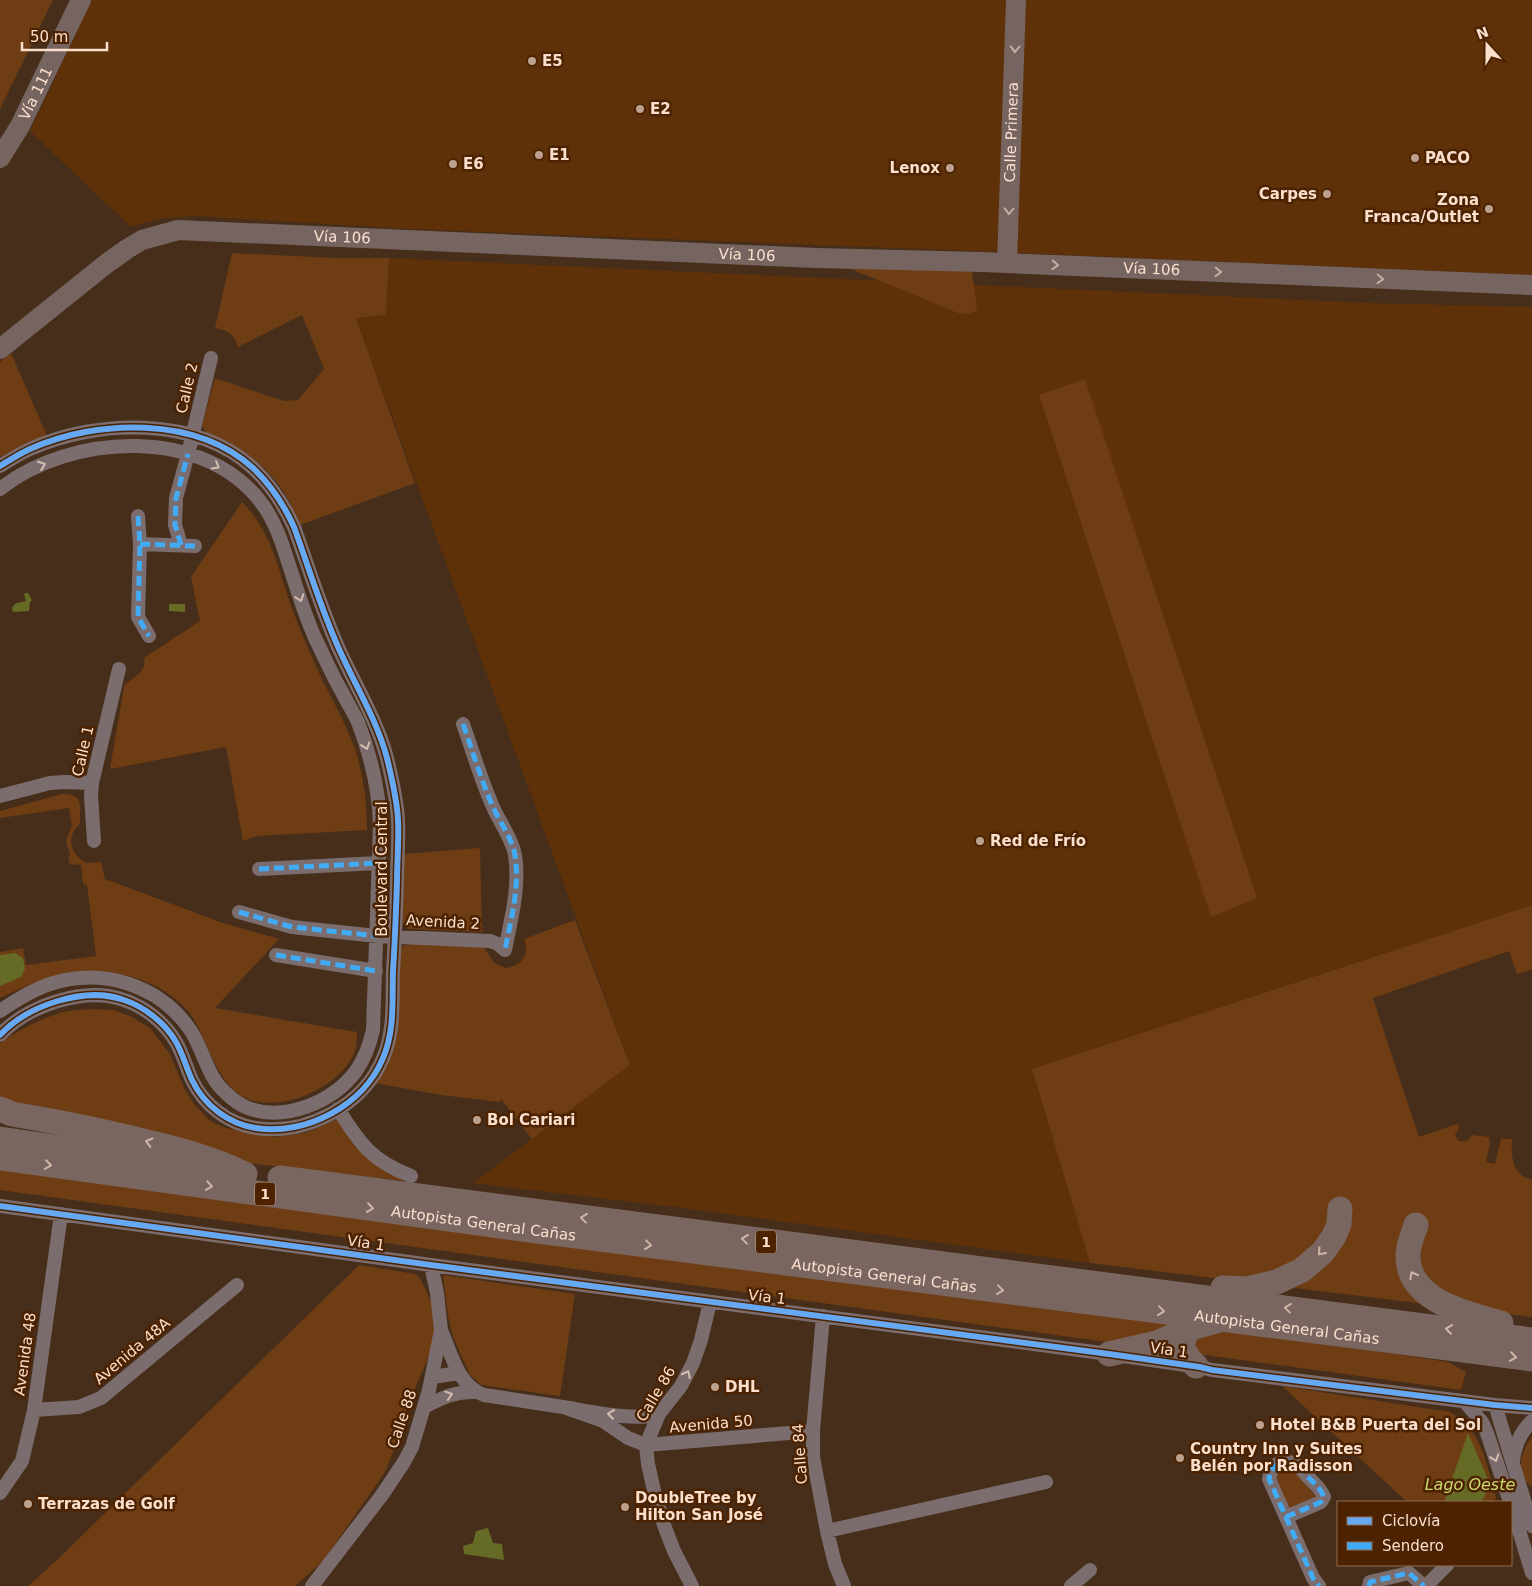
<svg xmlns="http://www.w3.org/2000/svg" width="1532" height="1586" viewBox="0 0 1532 1586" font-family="'DejaVu Sans',sans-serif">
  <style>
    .built { fill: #5e3109 }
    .green { fill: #6f3d14 }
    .water { fill: #656a25 }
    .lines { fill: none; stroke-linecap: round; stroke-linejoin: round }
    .street { stroke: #7b6d6e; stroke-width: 14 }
    .secondary { stroke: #766460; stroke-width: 20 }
    .highway { stroke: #7a6660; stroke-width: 25 }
    .quiet { stroke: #42abf6; stroke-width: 5; stroke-dasharray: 10 5; stroke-linecap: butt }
    .cycleway-casing { stroke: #4c2200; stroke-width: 9 }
    .cycleway { stroke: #66a8f1; stroke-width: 6 }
    .oneway { stroke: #c6aea1 }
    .oneway2 { stroke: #d5bdb0 }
    .oneway3 { stroke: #ceb5a7 }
    .poi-dot { fill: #bca18e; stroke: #4c2200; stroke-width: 2 }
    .labels { text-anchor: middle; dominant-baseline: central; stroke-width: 5; stroke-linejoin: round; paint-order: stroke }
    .shield { fill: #4c2200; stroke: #c6a690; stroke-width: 1 }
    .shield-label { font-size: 14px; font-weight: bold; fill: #fbdfcd }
    .poi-label { font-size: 15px; font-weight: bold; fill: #fbdfcd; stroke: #4c2200; text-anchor: start }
    .street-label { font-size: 15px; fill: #fbdfcd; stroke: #4c2200 }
    .water-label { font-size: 16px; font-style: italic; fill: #ccd872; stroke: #4c2200 }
  </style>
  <rect width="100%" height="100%" fill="#462e1a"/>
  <path class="built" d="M92 0H1532V275L1024 253 411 229 196 216 162 218 131 227 30 131Z
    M389 258 1369 303 1532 307V905L1032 1069 1090 1263 683 1208 473 1183 630 1065 356 318 386 315Z"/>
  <path class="green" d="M0 0H53L0 109Z
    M232 253 335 258H389L386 315 356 318 415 483 300 525C286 491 271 469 240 450 229 443 214 440 205 431L203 428V422L215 378 284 401 298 400 324 369 302 315 238 347C234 333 228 331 215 328Z
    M846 267 972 271 977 309 976 311 969 314 958 313Z
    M11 353 47 436 31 441 0 457V362Z
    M1085 379 1257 898 1211 917 1039 395Z
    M242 502C268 527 277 563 288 597 296 620 305 642 315 664 328 694 347 723 357 755 364 780 367 804 367 830L257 836 243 841 226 747 110 769 124 687 125 684C135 677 147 671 144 658L200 621 191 577Z
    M62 794C85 794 79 806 80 824 65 837 70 854 86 863L101 862 105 879 223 923 279 939 215 1008 357 1032C357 1037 357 1043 356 1048 345 1087 275 1118 240 1095 215 1078 207 1039 191 1015 182 1003 171 995 159 988 117 965 67 969 24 987 16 991 7 994 0 998V952L23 948 26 965 96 956 87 885 83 884 81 865 70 864 68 859 70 854 66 841 72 826 69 808 0 818V811Z
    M480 848 482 932 410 929 405 927 402 922 404 854Z
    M1532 905V969L1517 974 1509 951 1373 998 1419 1137 1457 1124 1459 1127 1455 1135 1459 1141H1467L1472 1135 1489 1137 1490 1144 1486 1162 1495 1164 1501 1139H1512C1511 1155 1512 1177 1532 1179V1317L1090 1263 1032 1069Z
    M575 920 630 1065 532 1139 501 1099 500 1102 441 1095 374 1083 400 950 403 946 411 944 484 947 494 963 506 968C522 966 530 954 524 939Z
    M91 1009 114 1010 132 1017 150 1028 170 1054 184 1088 194 1104 210 1121 226 1128 274 1137 305 1133 338 1119 405 1181 230 1161 0 1104V1044C13 1032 43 1018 60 1013 70 1010 81 1010 91 1009Z
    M0 1163 1189 1323 1128 1345 0 1190Z
    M359 1265 415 1274 420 1278 431 1301 436 1329 431 1352 408 1404 395 1447 385 1472 323 1561 295 1586H28L58 1559Z
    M443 1275 575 1294 560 1396 481 1385 470 1375 453 1337 448 1316Z
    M1217 1327 1448 1362 1466 1372 1461 1390 1198 1354 1189 1335Z
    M1282 1386 1450 1412C1483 1431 1486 1464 1496 1498L1492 1502H1407Z
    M1532 1437V1487C1514 1474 1521 1451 1532 1437Z
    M1286 1466 1295 1470 1317 1498 1287 1511 1274 1474Z"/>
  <path class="water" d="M26 593H28L32 600 30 602 29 611 13 612 12 608C16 601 20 603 26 601L24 594Z
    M169 604H185V612L169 611Z
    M15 953 23 958 25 969 21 977 0 986V955Z
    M1468 1433 1488 1479C1490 1488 1486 1494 1481 1502H1444Z
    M488 1528 493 1543 502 1544 504 1560 464 1554 463 1546 473 1543 476 1531Z"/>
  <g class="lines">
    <path class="street" d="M0 466C10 460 19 454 30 449 97 419 196 416 253 468 271 485 284 505 294 527 309 568 321 609 339 649 355 685 377 720 387 758 392 779 397 799 398 820 399 840 397 862 397 882 396 912 395 941 393 971 392 999 395 1031 383 1058 364 1105 306 1136 256 1128 228 1124 204 1105 192 1080 186 1067 183 1054 176 1042 165 1023 145 1007 124 1000 85 986 28 1005 0 1035
      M0 489C70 433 206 425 263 505 278 526 284 550 292 574 299 596 306 617 315 638 324 656 332 675 342 692 347 702 353 712 358 722 371 756 379 789 380 825L373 1030C370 1044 365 1058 356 1071 333 1102 285 1122 248 1108 240 1105 232 1099 226 1093 207 1077 204 1051 191 1031 160 985 103 967 50 984 32 990 16 1000 0 1011
      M138 516 140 544 138 617 149 636
      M140 544 195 546
      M181 545 175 525 176 498 188 454 211 358
      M463 724C473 752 481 780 493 807 500 823 512 838 515 855 520 887 511 919 505 950
      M0 796 50 783 65 782 92 783
      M94 841 91 795 92 783 119 669
      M259 869 379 863
      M239 912 292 927 377 936 490 941 498 944 505 950
      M276 955 376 971
      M338 1109C360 1144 372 1161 411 1176
      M0 1206 431 1265 1109 1354 1200 1367 1212 1370 1495 1405 1532 1408
      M823 1316 813 1431V1457L827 1531 835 1564 844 1586
      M441 1330C451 1353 458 1386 484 1395L563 1407
      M432 1377 459 1373
      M1464 1401 1482 1422 1487 1433 1510 1502
      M1495 1405 1532 1526
      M424 1407C442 1398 455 1391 476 1392
      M34 1410 79 1407 101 1398 237 1285
      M659 1414C635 1422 589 1411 563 1407L603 1421 628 1438 646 1445 813 1431
      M1513 1461C1515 1445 1520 1432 1532 1421
      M0 1493 22 1461 34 1410 61 1214
      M1511 1504 1532 1573
      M1286 1517 1321 1502 1324 1497C1321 1489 1315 1484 1309 1478 1305 1474 1302 1469 1298 1466 1284 1456 1271 1464 1269 1479L1313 1578 1319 1586
      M827 1531 1046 1482
      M312 1586 382 1495 404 1462 412 1447 429 1390 441 1330 437 1293 431 1265
      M692 1586 674 1551 664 1525 655 1495 648 1464 646 1445 659 1414 681 1386 693 1363 701 1340 710 1302
      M1071 1586 1090 1570
      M1369 1586 1370 1582 1409 1573 1424 1586
      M1426 1586 1447 1565"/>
    <g class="secondary">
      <path id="s1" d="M0 158 20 126 81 0"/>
      <path id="s2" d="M1007 263 1016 0"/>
      <path id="s3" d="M0 349 106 264 127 249 142 240 178 230 816 258 982 262 1532 285"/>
    </g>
    <g class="highway">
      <path d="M0 1109 12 1114C59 1122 105 1131 151 1143 185 1151 213 1159 245 1174"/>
      <path d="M0 1139 223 1171"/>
      <path id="s4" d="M0 1158 530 1230 1532 1359"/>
      <path d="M280 1178 1532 1340"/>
      <path d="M1416 1225C1413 1234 1408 1245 1408 1255 1407 1301 1466 1313 1501 1323"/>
      <path d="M1223 1288 1247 1289 1277 1282 1302 1270 1323 1252 1334 1236 1339 1224 1340 1209"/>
      <path d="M1191 1328C1177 1342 1183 1354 1196 1366"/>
      <path d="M1109 1354 1157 1343 1191 1328 1216 1321"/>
    </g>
    <path class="quiet" d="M138 516 140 544 138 617 149 636
      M140 544 195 546
      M181 545 175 525 176 498 188 454
      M463 724C473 752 481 780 493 807 500 823 512 838 515 855 520 887 511 919 505 950
      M259 869 379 863
      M239 912 292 927 377 936
      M276 955 376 971
      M1286 1517 1321 1502 1324 1497C1321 1489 1315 1484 1309 1478 1305 1474 1302 1469 1298 1466 1284 1456 1271 1464 1269 1479L1313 1578 1319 1586
      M1369 1586 1370 1582 1409 1573 1424 1586"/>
    <defs>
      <path id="cycleway" d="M0 466C10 460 19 454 30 449 97 419 196 416 253 468 271 485 284 505 294 527 309 568 321 609 339 649 355 685 377 720 387 758 392 779 397 799 398 820 399 840 397 862 397 882 396 912 395 941 393 971 392 999 395 1031 383 1058 364 1105 306 1136 256 1128 228 1124 204 1105 192 1080 186 1067 183 1054 176 1042 165 1023 145 1007 124 1000 85 986 28 1005 0 1035
        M0 1206 431 1265 1109 1354 1200 1367 1212 1370 1495 1405 1532 1408"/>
    </defs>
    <use href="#cycleway" class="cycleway-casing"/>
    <use href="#cycleway" class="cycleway"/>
  </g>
  <defs><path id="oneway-chevron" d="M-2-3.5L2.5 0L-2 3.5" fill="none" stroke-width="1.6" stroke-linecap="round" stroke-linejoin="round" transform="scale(1.25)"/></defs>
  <g class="oneway">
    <use href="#oneway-chevron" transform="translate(1015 49) rotate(92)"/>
    <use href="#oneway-chevron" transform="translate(1009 211) rotate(92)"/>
    <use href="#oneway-chevron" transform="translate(1055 265) rotate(3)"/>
    <use href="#oneway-chevron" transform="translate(1218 272) rotate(2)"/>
    <use href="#oneway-chevron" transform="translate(1380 279) rotate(2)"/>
  </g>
  <g class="oneway2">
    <use href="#oneway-chevron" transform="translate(42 465) rotate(-21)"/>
    <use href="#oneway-chevron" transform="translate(216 466) rotate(30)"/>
    <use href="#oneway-chevron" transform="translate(300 598) rotate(72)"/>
    <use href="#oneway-chevron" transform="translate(366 746) rotate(71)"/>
    <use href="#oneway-chevron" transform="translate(687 1374) rotate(-63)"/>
    <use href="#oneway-chevron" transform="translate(449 1395) rotate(-18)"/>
    <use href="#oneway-chevron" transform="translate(611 1414) rotate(-172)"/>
    <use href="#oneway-chevron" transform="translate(1495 1458) rotate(71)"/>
  </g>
  <g class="oneway3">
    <use href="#oneway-chevron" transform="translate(149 1142) rotate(-166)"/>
    <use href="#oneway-chevron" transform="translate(48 1165) rotate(8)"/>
    <use href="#oneway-chevron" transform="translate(209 1186) rotate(8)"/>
    <use href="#oneway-chevron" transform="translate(370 1208) rotate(8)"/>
    <use href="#oneway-chevron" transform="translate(584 1218) rotate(-173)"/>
    <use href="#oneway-chevron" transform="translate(745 1239) rotate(-173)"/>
    <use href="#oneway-chevron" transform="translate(648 1245) rotate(7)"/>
    <use href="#oneway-chevron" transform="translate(1321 1252) rotate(132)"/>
    <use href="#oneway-chevron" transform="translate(1413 1275) rotate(-118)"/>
    <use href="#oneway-chevron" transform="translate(1000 1290) rotate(7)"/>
    <use href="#oneway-chevron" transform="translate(1288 1308) rotate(-173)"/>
    <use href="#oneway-chevron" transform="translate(1161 1311) rotate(7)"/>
    <use href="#oneway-chevron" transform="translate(1449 1329) rotate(-172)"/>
    <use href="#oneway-chevron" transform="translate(1513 1357) rotate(8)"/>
  </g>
  <g class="poi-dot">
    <circle cx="532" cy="61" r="5"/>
    <circle cx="640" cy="109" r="5"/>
    <circle cx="539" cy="155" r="5"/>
    <circle cx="1415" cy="158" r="5"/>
    <circle cx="453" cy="164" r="5"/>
    <circle cx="950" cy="168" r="5"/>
    <circle cx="1327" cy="194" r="5"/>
    <circle cx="1489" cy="209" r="5"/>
    <circle cx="980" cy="841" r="5"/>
    <circle cx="477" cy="1120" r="5"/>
    <circle cx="715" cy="1387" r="5"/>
    <circle cx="1260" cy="1425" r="5"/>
    <circle cx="1180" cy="1458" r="5"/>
    <circle cx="28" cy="1504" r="5"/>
    <circle cx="625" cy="1507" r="5"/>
  </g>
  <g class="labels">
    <g class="shield">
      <rect x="255" y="1182.5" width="20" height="23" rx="4"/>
      <rect x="756" y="1230.5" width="20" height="23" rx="4"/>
    </g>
    <g class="shield-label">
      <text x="265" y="1194">1</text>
      <text x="766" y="1242">1</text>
    </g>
    <g class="poi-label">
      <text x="542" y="61">E5</text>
      <text x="650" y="109">E2</text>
      <text x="549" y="155">E1</text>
      <text x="1425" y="158">PACO</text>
      <text x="463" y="164">E6</text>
      <text x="940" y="168" text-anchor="end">Lenox</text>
      <text x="1317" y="194" text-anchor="end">Carpes</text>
      <text x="1479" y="200" text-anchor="end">Zona<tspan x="1479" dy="17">Franca/Outlet</tspan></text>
      <text x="990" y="841">Red de Frío</text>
      <text x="487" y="1120">Bol Cariari</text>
      <text x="725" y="1387">DHL</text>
      <text x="1270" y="1425">Hotel B&amp;B Puerta del Sol</text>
      <text x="1190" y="1449">Country Inn y Suites<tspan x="1190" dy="17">Belén por Radisson</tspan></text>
      <text x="635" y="1498">DoubleTree by<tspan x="635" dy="17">Hilton San José</tspan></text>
      <text x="38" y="1504">Terrazas de Golf</text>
    </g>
    <g class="street-label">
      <text stroke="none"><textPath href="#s1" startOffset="74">Vía 111</textPath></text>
      <text stroke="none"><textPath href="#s2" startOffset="131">Calle Primera</textPath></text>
      <text stroke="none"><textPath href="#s3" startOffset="381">Vía 106</textPath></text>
      <text stroke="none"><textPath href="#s3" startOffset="786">Vía 106</textPath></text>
      <text stroke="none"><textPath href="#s3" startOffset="1191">Vía 106</textPath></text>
      <text transform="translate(187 388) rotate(-77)">Calle 2</text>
      <text transform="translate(83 751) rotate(-77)">Calle 1</text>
      <text transform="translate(382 869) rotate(-90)">Boulevard Central</text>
      <text transform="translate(443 922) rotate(3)">Avenida 2</text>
      <text stroke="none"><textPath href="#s4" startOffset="488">Autopista General Cañas</textPath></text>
      <text transform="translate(366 1243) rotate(8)">Vía 1</text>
      <text stroke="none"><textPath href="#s4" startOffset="892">Autopista General Cañas</textPath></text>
      <text transform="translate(767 1297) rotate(7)">Vía 1</text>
      <text stroke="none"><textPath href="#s4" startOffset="1298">Autopista General Cañas</textPath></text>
      <text transform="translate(1169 1350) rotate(8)">Vía 1</text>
      <text transform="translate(132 1351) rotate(-40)">Avenida 48A</text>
      <text transform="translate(25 1354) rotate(-82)">Avenida 48</text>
      <text transform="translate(656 1394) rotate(-59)">Calle 86</text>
      <text transform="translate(402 1419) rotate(-71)">Calle 88</text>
      <text transform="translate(711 1424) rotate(-5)">Avenida 50</text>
      <text transform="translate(800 1454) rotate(-94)">Calle 84</text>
    </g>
    <g class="water-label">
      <text x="1470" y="1484">Lago Oeste</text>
    </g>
  </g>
  <rect x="1337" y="1501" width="175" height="65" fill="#4c2200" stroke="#926e52"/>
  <rect x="1347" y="1517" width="25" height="8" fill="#66a8f1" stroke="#926e52"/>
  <text x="1382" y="1526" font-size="15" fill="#fbdfcd">Ciclovía</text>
  <rect x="1347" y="1542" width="25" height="8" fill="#42abf6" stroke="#926e52"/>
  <text x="1382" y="1551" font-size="15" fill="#fbdfcd">Sendero</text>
  <g transform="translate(1487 45) rotate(339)" stroke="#4c2200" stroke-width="4" paint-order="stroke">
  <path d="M0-4L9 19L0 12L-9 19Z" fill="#fbdfcd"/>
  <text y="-8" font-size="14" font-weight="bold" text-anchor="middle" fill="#fbdfcd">N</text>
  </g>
  <path d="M22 42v8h85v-8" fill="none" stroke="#fbdfcd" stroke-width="2.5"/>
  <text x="30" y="42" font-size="15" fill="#fbdfcd" stroke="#4c2200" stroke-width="4" paint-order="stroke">50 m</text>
</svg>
